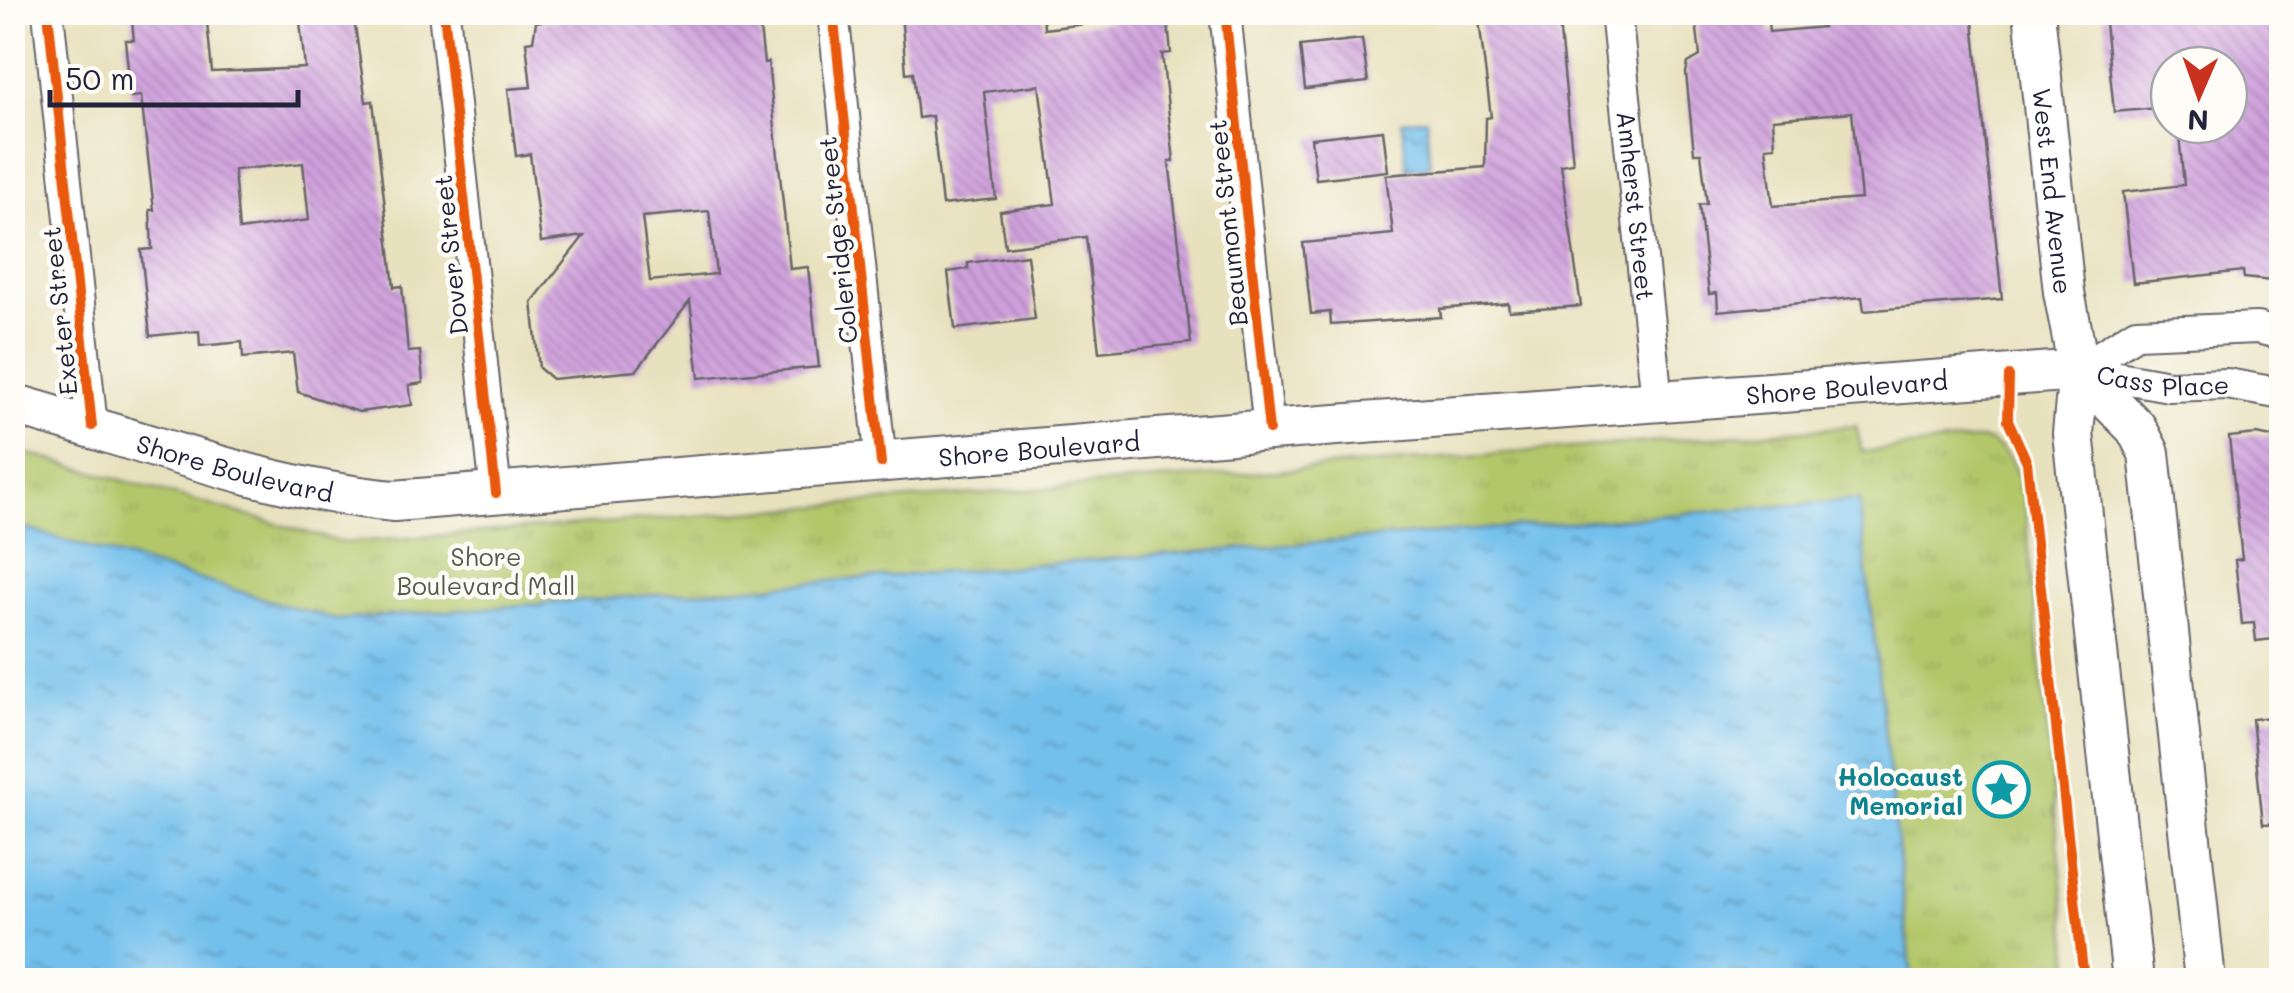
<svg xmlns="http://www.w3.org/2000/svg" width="2294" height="993" viewBox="0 0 2294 993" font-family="Mali,sans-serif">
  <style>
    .park { fill: url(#park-tufts); stroke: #6a7453; stroke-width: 2.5 }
    .water { fill: url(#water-ripples); stroke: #4a7194; stroke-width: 2.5 }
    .building { fill: url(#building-back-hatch); fill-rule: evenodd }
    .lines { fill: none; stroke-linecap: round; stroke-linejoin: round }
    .minor-casing { stroke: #676569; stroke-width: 34 }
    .secondary-casing { stroke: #676569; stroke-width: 44 }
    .minor { stroke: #fff; stroke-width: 30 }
    .secondary { stroke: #fff; stroke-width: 40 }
    .cycleway-casing { stroke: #fdfcf7; stroke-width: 16 }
    .cycleway { stroke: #e8590c; stroke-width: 10 }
    .labels { text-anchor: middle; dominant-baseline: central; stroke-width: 9; stroke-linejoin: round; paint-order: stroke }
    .street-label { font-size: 25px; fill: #22223b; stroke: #fdfcf7 }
    .park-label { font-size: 25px; fill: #555c4c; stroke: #fdfcf7 }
    .culture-label { font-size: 25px; font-weight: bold; fill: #0d838f; stroke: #fdfcf7; text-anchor: end }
  </style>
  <defs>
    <pattern id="park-tufts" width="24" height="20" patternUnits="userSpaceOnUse" patternTransform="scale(2.5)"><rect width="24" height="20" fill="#b3c76b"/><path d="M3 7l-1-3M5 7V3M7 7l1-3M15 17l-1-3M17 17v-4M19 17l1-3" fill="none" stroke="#9aab5e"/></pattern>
    <pattern id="water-ripples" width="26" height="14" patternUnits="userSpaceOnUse" patternTransform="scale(2.5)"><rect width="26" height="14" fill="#73c0ed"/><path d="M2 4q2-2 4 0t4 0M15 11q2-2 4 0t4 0" fill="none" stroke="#5e9cc1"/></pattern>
    <pattern id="building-back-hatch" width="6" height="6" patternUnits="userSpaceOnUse" patternTransform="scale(2.5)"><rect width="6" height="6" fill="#d0a1dd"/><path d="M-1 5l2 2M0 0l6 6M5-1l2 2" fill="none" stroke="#a883b4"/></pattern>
  </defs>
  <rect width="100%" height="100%" fill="#fdfcf7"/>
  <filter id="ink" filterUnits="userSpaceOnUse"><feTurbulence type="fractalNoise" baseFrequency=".01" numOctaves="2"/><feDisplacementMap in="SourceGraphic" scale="20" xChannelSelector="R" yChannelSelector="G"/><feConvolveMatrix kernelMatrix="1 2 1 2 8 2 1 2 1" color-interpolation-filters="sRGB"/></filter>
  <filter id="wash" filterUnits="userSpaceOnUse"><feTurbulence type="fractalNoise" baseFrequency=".0048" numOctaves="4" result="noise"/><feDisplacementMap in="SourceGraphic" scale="40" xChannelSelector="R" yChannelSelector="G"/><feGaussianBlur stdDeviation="2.25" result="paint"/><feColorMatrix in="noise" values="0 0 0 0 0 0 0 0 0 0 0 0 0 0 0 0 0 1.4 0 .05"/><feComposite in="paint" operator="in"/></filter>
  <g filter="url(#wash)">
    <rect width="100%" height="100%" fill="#e8e1be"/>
    <path class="park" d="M1856 426 1862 452 1982 439C2008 448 2014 464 2023 490L2072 980H1912L1859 500 336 620 13 525 12 449 344 543Z"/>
    <path class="water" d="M1426 118 1430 166 1407 169 1402 121Z
      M1859 500 1912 980H13V525L336 620Z"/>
    <g id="blocks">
      <path class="building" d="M131 12H206L212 72 305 68 299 12H353L366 102 373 101 394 287 402 286 408 352 420 351 423 383 409 385 412 405 359 412 298 392 293 353 243 358 242 342 200 346 199 331 150 336 141 250 152 249 150 210H154L141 96 131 97 125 40H134ZM303 163 309 220 239 230 234 170Z
        M598 12H758L764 63 768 62 790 269 808 267 819 367 699 378 690 301 636 371 552 379 539 368 532 302 584 236 541 242 530 154 516 156 508 89 531 87 526 42 533 41 536 22ZM709 211 716 274 650 281 642 217Z
        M901 12H1043L1044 29 1167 14 1171 53 1162 54 1174 161H1169L1191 343 1099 352 1086 237 1005 247 1000 211 1055 204 1039 85 984 92 996 199 942 205 932 116 918 118 913 72 906 73Z
        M1478 12H1558L1573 163 1561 165 1581 306 1509 311 1508 303 1440 309 1441 317 1331 325 1330 312 1311 314 1303 243 1393 234 1386 175 1485 167 1486 118 1491 117Z
        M1695 12H1767L1769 32 1823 27 1822 12H1972L2002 299 1864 311 1862 297 1718 311 1717 293 1709 294 1699 205 1707 204 1701 153H1694L1686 73 1688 63 1700 56ZM1852 112 1861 199 1773 206 1766 147 1775 146 1773 119Z
        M2104 12H2282V282L2244 278 2243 271 2133 283 2123 192 2184 185 2178 125H2229V65H2169V107L2114 112Z
        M1362 39 1368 82 1305 89 1300 46Z
        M1383 130 1388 171 1316 179 1311 138Z
        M1027 255 1035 319 955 329 948 272 968 269V263Z
        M2256 434 2282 439V638L2256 641 2254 623 2242 624 2235 560 2242 559 2229 437Z
        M2282 716V823L2263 824 2252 719Z"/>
    </g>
  </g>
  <g filter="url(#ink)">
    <use href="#blocks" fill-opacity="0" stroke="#676569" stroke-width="2.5"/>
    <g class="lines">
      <defs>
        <g id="minor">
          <path d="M48 12 92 426"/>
          <path d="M444 12 496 493"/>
          <path d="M833 12 881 463"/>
          <path d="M1225 12 1269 430"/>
          <path id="s1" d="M1616 12 1657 400"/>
          <path d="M2079 370 2136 333 2257 328 2282 334"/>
          <path id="s2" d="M2079 370 2169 386 2227 384 2282 394"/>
        </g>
        <g id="secondary">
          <path id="s3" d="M2034 12 2064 292 2079 370 2073 433 2133 980"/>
          <path id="s4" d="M12 404C138 439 264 489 394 501L1269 430 2079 370 2136 428 2149 453 2205 980"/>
        </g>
      </defs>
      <use href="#minor" class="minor-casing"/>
      <use href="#secondary" class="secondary-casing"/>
      <use href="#minor" class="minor"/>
      <use href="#secondary" class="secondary"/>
      <defs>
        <path id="cycleway" d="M48 12 92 426
          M444 12 496 493
          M833 12 881 463
          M1225 12 1269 430
          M2009 376 2008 420 2027 462 2084 980"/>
      </defs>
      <use href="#cycleway" class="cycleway-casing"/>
      <use href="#cycleway" class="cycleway"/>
    </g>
  </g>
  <defs>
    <symbol id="sight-ring" viewBox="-11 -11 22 22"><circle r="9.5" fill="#fdfcf7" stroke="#0f9aa8" stroke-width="1.5"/><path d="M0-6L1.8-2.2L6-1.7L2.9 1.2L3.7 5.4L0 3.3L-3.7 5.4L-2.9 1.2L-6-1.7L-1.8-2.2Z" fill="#0f9aa8"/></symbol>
  </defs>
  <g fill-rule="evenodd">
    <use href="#sight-ring" x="1970" y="758" width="63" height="63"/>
  </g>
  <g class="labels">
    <g class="street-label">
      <text stroke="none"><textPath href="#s3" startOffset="180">West End Avenue</textPath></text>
      <text stroke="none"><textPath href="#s1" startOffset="195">Amherst Street</textPath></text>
      <text transform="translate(1227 223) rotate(-96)">Beaumont Street</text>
      <text transform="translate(837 240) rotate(-96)">Coleridge Street</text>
      <text transform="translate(450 255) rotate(-96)">Dover Street</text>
      <text transform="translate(59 311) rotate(-96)">Exeter Street</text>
      <text stroke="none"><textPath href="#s2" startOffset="85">Cass Place</textPath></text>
      <text stroke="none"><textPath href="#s4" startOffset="1852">Shore Boulevard</textPath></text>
      <text stroke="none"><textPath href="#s4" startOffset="1042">Shore Boulevard</textPath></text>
      <text stroke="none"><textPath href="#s4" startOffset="232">Shore Boulevard</textPath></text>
    </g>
    <g class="park-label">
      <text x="486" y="556">Shore<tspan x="486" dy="29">Boulevard Mall</tspan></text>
    </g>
    <g class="culture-label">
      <text x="1963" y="776">Holocaust<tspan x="1963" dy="29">Memorial</tspan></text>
    </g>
  </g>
  <rect width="2294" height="993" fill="none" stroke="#fdfcf7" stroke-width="50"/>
  <g transform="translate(2199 95) rotate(182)"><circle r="48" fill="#fdfcf7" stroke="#a5a5ac" stroke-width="2.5"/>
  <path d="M0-8L18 38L0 25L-18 38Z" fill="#c8321e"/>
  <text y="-15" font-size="28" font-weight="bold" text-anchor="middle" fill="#22223b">N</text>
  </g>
  <path d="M50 90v15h248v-15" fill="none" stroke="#22223b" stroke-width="5"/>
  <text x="65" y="90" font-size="30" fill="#22223b" stroke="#fdfcf7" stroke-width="8" paint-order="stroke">50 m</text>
</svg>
